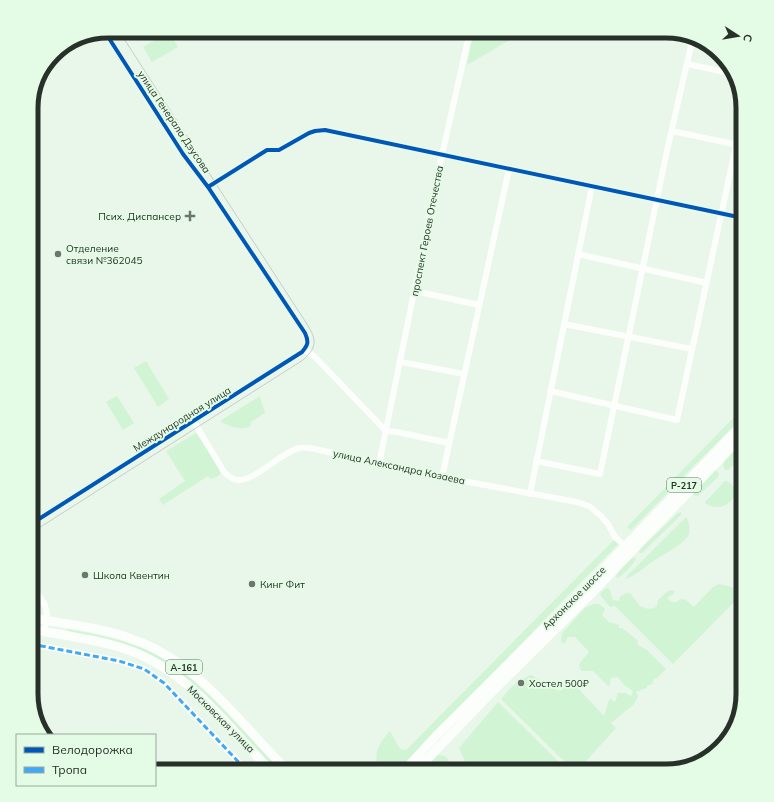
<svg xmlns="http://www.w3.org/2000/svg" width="774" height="802" viewBox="0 0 774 802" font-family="Mulish,sans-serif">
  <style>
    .green { fill: #d1f4d4 }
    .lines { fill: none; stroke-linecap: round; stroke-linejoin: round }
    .minor { stroke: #fcfefc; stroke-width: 6 }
    .highway { stroke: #fcfefc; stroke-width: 9 }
    .tram { stroke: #c9ccc9; stroke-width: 1 }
    .quiet { stroke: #3fa9f5; stroke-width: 3; stroke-dasharray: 6 3; stroke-linecap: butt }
    .cycleway-casing { stroke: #e4fbe5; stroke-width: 6 }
    .cycleway { stroke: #0057b8; stroke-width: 4 }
    .poi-dot { fill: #6c766d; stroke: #e4fbe5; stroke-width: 1.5 }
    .labels { text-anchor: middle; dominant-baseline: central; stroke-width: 4; stroke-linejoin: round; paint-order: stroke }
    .shield { fill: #e4fbe5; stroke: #606e61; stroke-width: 1 }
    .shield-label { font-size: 9px; font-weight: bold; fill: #283129 }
    .street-label { font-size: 10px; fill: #283129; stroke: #e4fbe5 }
    .poi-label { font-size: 10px; fill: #283129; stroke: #e4fbe5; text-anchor: start }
    .rim { fill: none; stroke: #283129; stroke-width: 5 }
  </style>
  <rect width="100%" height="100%" fill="#e9f6ea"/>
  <path class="green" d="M474 31H525L467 65Z
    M169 32 178 47 152 62 143 47Z
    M146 361 169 399 158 407 134 368Z
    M117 396 134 423 123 430 106 402Z
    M260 396 265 413 251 422 250 427C239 430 230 427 220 421Z
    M743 408V416L631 530 627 527Z
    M196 433 221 471V473L217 477 210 479 208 476 163 505 159 499 185 481 166 451Z
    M743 442V455L728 470H725L723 465 725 460Z
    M715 470 719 473 718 477 698 496H695L693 493Z
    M725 481 729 482 737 490C733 505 719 511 706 504L705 502Z
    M681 512V515L642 553H640L639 552 640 549 678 513Z
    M685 518H687C689 523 691 531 688 536 680 547 665 553 655 560 645 566 637 575 626 579V577Z
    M617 537 621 541 403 765 391 768 377 763C374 750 382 740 390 731L400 749 406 750Z
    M634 557 636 559C632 566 625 573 618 578L616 577C618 570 628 561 634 557Z
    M719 584 732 587 740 596 673 664 615 606 610 607 601 596 600 593 607 588 610 590 612 598 614 600 619 601 620 597 626 593H630L640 606 648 609 654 608 657 606 658 600 668 591 671 590 674 591 673 595 669 596 668 599 672 602H676L681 599 686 600 694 607 713 587Z
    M594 604H599L605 609 602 615 609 622 619 625V628H622L637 640 638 645 647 650 666 669 657 678 654 679 652 684 647 686V688L636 692 638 697 634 704 611 723 616 728 577 771H574L501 699C511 687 517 680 531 675 543 681 548 687 561 691L571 681 604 716C607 710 606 705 610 699L615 702 618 693H625L631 696 633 691 624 685 618 677 611 678 609 687 593 671H581L579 664 589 652 575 637H568L565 643 561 642 562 633 585 608Z
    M68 629C97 635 126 640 153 652 172 660 187 675 202 688 231 714 257 743 284 771H274L161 661 67 633Z
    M498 702 567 770 566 771H469L459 748Z
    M438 755C446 754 451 761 449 768L447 771H422Z"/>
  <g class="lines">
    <path class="minor" d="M692 39 704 42
      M687 64 730 73
      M672 131 743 146
      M208 187 267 150H279L309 133 315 131 325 130 743 218
      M578 254 707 283
      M415 291 479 305
      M564 324 692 349
      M304 349 315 357 386 431 397 432 449 443
      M401 362 464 374
      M550 391 677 420 743 113
      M193 420 224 472C228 476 234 481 241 480 260 477 280 453 299 448 304 447 310 448 315 449L442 477 577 502 589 506 600 515 608 524 615 537 627 548
      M536 461 600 474 668 146 693 37
      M379 464 442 155 470 31
      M442 477 509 169
      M530 494 592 186
      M31 524 302 352C308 345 309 342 305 333L208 187 183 154 105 32
      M31 584 45 605 47 615 44 632
      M31 644 119 661 144 669 164 683 247 771"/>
    <path class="highway" d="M31 618C65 624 100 627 132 639 199 662 240 724 288 771
      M31 629C70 637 116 641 151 660 200 686 233 732 271 771
      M404 771 436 736 583 590 743 424
      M416 771 491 693 591 594 743 435"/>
    <path class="tram" d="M31 533 303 360C319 346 316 338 305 321L216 184 186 135 119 31"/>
    <path class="quiet" d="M31 644 119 661 144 669 164 683 247 771"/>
    <defs>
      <path id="cycleway" d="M208 187 267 150H279L309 133 315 131 325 130 743 218
        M31 524 302 352C308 345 309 342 305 333L208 187 183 154 105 32"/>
    </defs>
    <use href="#cycleway" class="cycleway-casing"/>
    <use href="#cycleway" class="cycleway"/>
  </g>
  <g class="poi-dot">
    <path d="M188 210h4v4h4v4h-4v4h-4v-4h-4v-4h4z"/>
    <circle cx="58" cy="254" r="4"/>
    <circle cx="85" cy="575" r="4"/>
    <circle cx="252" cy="584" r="4"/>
    <circle cx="521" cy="683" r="4"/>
  </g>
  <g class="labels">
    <g class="shield">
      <rect x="667" y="478" width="34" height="14" rx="3"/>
      <rect x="166" y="660" width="36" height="14" rx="3"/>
    </g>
    <g class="shield-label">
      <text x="684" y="485">Р-217</text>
      <text x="184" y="667">А-161</text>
    </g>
    <g class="street-label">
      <text transform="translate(174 122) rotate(56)">улица Генерала Дзусова</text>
      <text transform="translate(427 231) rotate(-79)">проспект Героев Отечества</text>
      <text transform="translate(182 419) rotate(-32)">Международная улица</text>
      <text transform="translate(399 467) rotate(12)">улица Александра Козаева</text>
      <text transform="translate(574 598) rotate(-45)">Архонское шоссе</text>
      <text transform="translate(221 719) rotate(45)">Московская улица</text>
    </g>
    <g class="poi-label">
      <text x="181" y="216" text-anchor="end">Псих. Диспансер</text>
      <text x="66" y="248">Отделение<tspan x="66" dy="12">связи №362045</tspan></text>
      <text x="93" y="575">Школа Квентин</text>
      <text x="260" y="584">Кинг Фит</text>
      <text x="529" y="683">Хостел 500₽</text>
    </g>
  </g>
  <path d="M0 0H774V802H0ZM108 38H666A70 70 0 0 1 736 108V694A70 70 0 0 1 666 764H108A70 70 0 0 1 38 694V108A70 70 0 0 1 108 38Z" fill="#e4fbe5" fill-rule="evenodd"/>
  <path class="rim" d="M108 38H666A70 70 0 0 1 736 108V694A70 70 0 0 1 666 764H108A70 70 0 0 1 38 694V108A70 70 0 0 1 108 38Z"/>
  <rect x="16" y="734" width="140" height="52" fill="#e4fbe5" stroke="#99aa9a"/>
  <rect x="24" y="747" width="20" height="6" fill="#0057b8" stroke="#99aa9a"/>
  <text x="52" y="754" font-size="12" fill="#283129">Велодорожка</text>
  <rect x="24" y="767" width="20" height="6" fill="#3fa9f5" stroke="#99aa9a"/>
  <text x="52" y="774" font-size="12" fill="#283129">Тропа</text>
  <g transform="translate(738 36) rotate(102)" stroke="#e4fbe5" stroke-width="3" paint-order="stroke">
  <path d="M0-3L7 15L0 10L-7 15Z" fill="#283129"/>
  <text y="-6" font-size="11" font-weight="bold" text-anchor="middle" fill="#283129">С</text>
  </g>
</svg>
